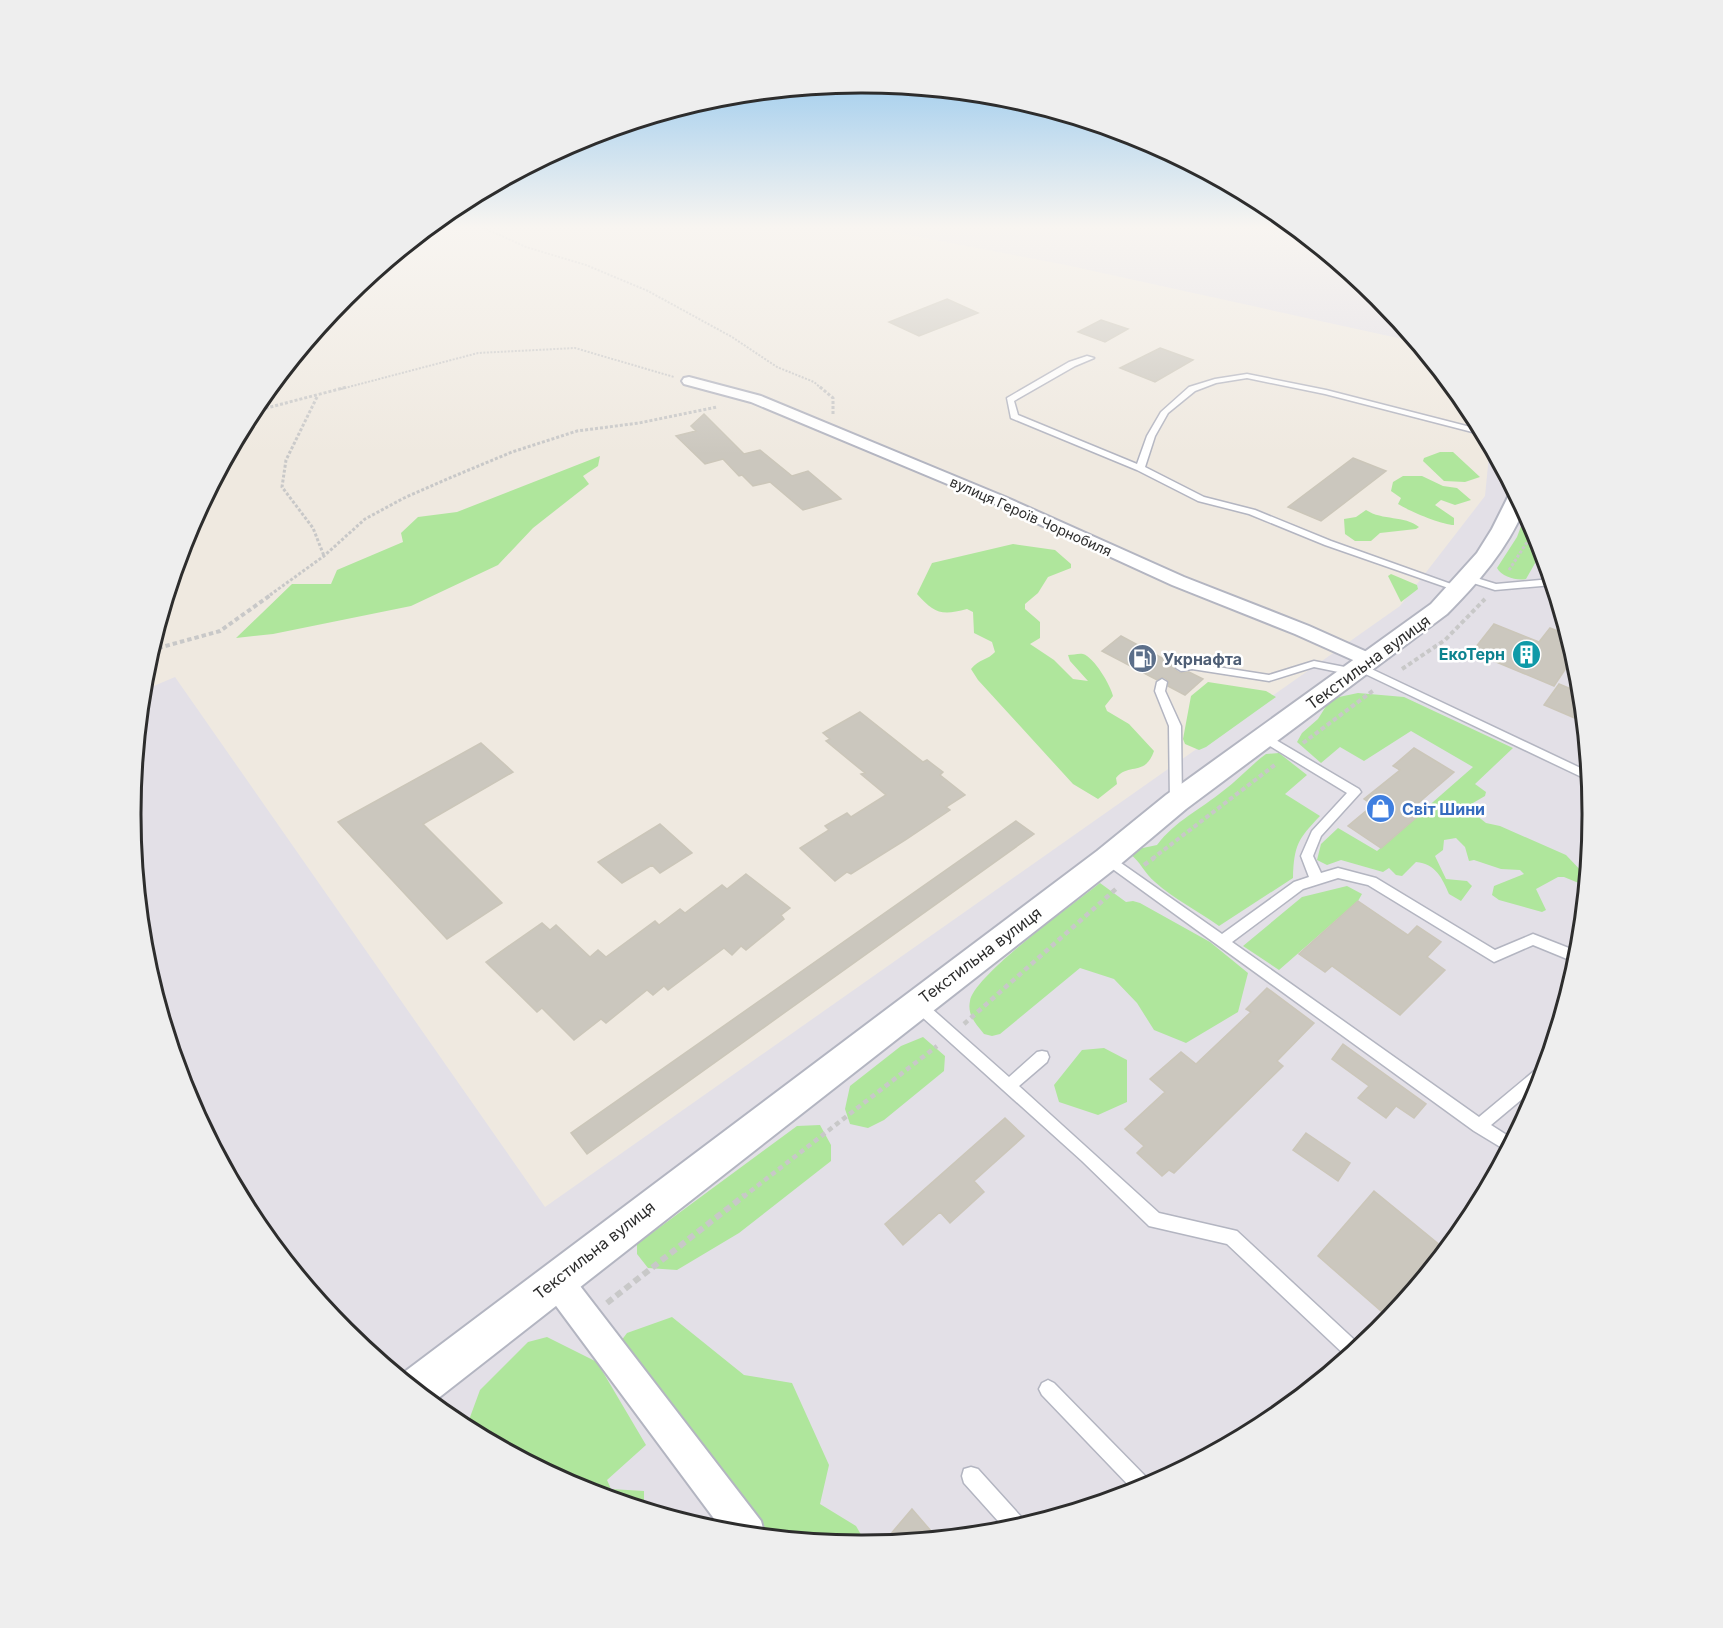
<svg xmlns="http://www.w3.org/2000/svg" width="1723" height="1628" viewBox="0 0 1723 1628" font-family="Inter,sans-serif">
  <style>
    .industrial { fill: #e3e0e7 }
    .green { fill: #afe69c }
    .building { fill: #cbc7be; stroke: #cbc6b9; stroke-width: 1.5 }
    .lines { fill: none; stroke-linecap: round; stroke-linejoin: round }
    .service-casing { stroke: #b3b5c1; stroke-width: 3 }
    .minor-casing { stroke: #b3b5c1; stroke-width: 4 }
    .tertiary-casing { stroke: #b3b5c1; stroke-width: 4 }
    .path-far4 { stroke: #c8c8c8; stroke-width: 2; stroke-dasharray: 2 1.5; stroke-linecap: butt }
    .path-far3 { stroke: #c8c8c8; stroke-width: 3; stroke-dasharray: 3 2; stroke-linecap: butt }
    .path-far2 { stroke: #c8c8c8; stroke-width: 4; stroke-dasharray: 4.5 3; stroke-linecap: butt }
    .path-far1 { stroke: #c8c8c8; stroke-width: 4.5; stroke-dasharray: 5 4; stroke-linecap: butt }
    .path { stroke: #c8c8c8; stroke-width: 6; stroke-dasharray: 7 4.5; stroke-linecap: butt }
    .service { fill: #fff; fill-rule: evenodd }
    .minor { fill: #fff; fill-rule: evenodd }
    .tertiary { fill: #fff; fill-rule: evenodd }
    .labels { text-anchor: middle; dominant-baseline: central; stroke-width: 5; stroke-linejoin: round; paint-order: stroke }
    .far-street-label { font-size: 14px; fill: #2d2d2d; stroke: #fff }
    .culture-label { font-size: 16px; font-weight: bold; fill: #0d838f; stroke: #fff; text-anchor: end }
    .service-label { font-size: 16px; font-weight: bold; fill: #4e5e75; stroke: #fff; text-anchor: start }
    .street-label { font-size: 16px; fill: #2d2d2d; stroke: #fff }
    .shop-label { font-size: 16px; font-weight: bold; fill: #366cbe; stroke: #fff; text-anchor: start }
    .rim { fill: none; stroke: #2d2d2d; stroke-width: 3 }
  </style>
  <rect width="100%" height="100%" fill="#efe9e0"/>
  <path class="industrial" d="M878 226H1293L1379 297 1416 342 1066 265 893 232Z
    M1490 445 1537 534 1579 672 1593 814 1579 957 1537 1094 1470 1221 1379 1331 1268 1422 1141 1490 1004 1532 861 1545 718 1531 581 1490 455 1422 344 1331 253 1220 186 1094 144 956 130 814 142 691 175 677 545 1207 1400 606 1485 496Z"/>
  <path class="green" d="M1440 452H1453L1480 477 1465 482 1444 481 1423 461 1424 458Z
    M600 456 598 466 583 476 589 484 533 528 498 565 411 606 273 634 236 638 292 584H331L337 570 403 542 401 533 418 517 457 512Z
    M1403 476H1422L1443 486 1457 488 1471 500 1455 505 1441 500 1435 505 1454 518V525C1442 525 1409 511 1398 504L1401 498 1391 491 1393 482Z
    M1366 510C1383 521 1404 515 1419 527L1416 529 1380 533 1371 541H1355L1345 534 1344 519 1356 517Z
    M1526 513 1537 534 1542 551 1526 579C1517 581 1502 577 1497 568L1517 537Z
    M1013 544 1055 550 1071 564V568L1048 577 1038 593 1025 604V609L1040 622V638L1030 644 1054 660 1073 679 1088 681 1070 661 1068 655C1073 655 1079 653 1083 654 1094 657 1111 686 1113 696L1105 706 1107 711 1129 724 1154 751C1145 777 1129 762 1116 778L1117 784 1098 799 1073 784 978 680 971 669C979 659 988 660 995 652L992 642 974 633 973 612 967 609C941 616 934 613 917 594L932 563Z
    M1391 574 1417 585 1418 589 1401 602 1388 576Z
    M1208 682 1266 691 1276 697 1206 747 1199 750 1185 744 1183 739 1191 696Z
    M1358 693 1404 697 1513 748 1475 784 1486 792 1485 796 1466 807 1486 823 1500 826 1566 855 1587 877 1586 886 1564 877H1558L1536 889 1546 910 1542 912 1499 900 1492 895 1494 886 1524 874 1520 870 1501 869 1474 860 1469 861 1465 847 1456 838 1444 840 1443 850 1435 856 1446 879 1467 881 1472 886 1461 901 1449 894C1442 878 1436 864 1416 862L1402 876 1396 875 1389 868 1383 872 1341 860 1327 865 1317 860 1321 844 1338 828 1377 851 1473 767 1411 731 1364 761 1340 747 1321 763 1297 742 1302 733 1318 719 1328 703 1339 697Z
    M1279 753 1307 775 1285 794 1320 816C1298 839 1294 845 1293 878L1219 926C1198 911 1174 899 1155 882 1145 874 1140 861 1130 854L1138 849 1157 845C1175 821 1201 809 1223 791 1239 779 1251 765 1266 754Z
    M1100 883 1126 902 1133 901 1140 903 1210 942 1248 973 1238 1012 1186 1043 1154 1030 1137 1003 1114 979 1080 968 1000 1034 992 1036 984 1034C976 1024 967 1015 970 1001 974 975 1075 903 1100 883Z
    M1347 886 1362 894 1358 901 1279 970 1243 946 1302 897Z
    M923 1037 945 1056 944 1071 884 1120 868 1128 850 1124 845 1109 850 1086 901 1046Z
    M1104 1048 1127 1060V1102L1098 1115 1059 1102 1054 1085 1082 1050Z
    M820 1125 831 1145V1161L739 1233 677 1270 648 1268 637 1254V1244L797 1126Z
    M672 1317 744 1375 792 1383 829 1465 820 1504 856 1526 867 1545 749 1534 621 1341 627 1333Z
    M547 1337 597 1362 646 1445 607 1480 611 1489 644 1491V1509L581 1490 466 1428 480 1390 528 1342Z"/>
  <path class="building" d="M947 299 978 313 919 336 889 322Z
    M1101 320 1128 329 1105 342 1078 332Z
    M1160 348 1193 360 1155 382 1120 368Z
    M704 414 744 454 760 450 792 476 808 471 841 499 803 510 770 482 753 486 742 475 739 476 723 459 705 464 676 436 696 431 691 426Z
    M1353 458 1386 471 1321 521 1288 507Z
    M1494 624 1539 642 1550 628 1568 635 1574 656 1554 686 1472 652Z
    M1121 636 1175 665 1174 669 1180 673 1189 672 1203 679 1185 695 1168 686 1169 681 1163 677 1157 680 1102 651Z
    M1559 684 1581 693 1584 722 1544 705Z
    M860 712 923 762 927 760 943 772 940 775 965 795 946 807 950 810 905 840 851 874 847 872 835 881 800 848 829 830 825 826 847 813 851 817 886 795 861 774 865 773 826 741 830 739 823 733Z
    M481 743 513 772 423 824 502 903 447 939 338 822Z
    M1414 748 1454 772 1416 805 1425 810 1381 848 1348 826 1373 805 1364 799 1400 770 1393 766Z
    M1016 821 1034 834 587 1154 571 1133Z
    M660 824 692 853 660 873 652 865 622 883 598 862Z
    M746 874 790 908 781 915 784 919 746 950 741 946 732 955 724 948 668 990 664 986 653 995 647 990 606 1023 601 1019 574 1040 542 1008 537 1012 486 962 542 923 550 930 556 925 590 957 598 950 606 957 655 921 659 925 680 909 685 913 722 885 727 889Z
    M1358 901 1408 935 1417 926 1441 942 1427 957 1445 970 1400 1015 1332 966 1325 972 1299 954Z
    M1267 988 1314 1023 1277 1061 1283 1066 1174 1173 1169 1170 1162 1176 1137 1153 1144 1146 1125 1129 1165 1092 1150 1079 1181 1052 1196 1064 1251 1012 1246 1009Z
    M1343 1044 1426 1104 1414 1118 1396 1106 1386 1118 1358 1098 1369 1086 1332 1059Z
    M1005 1118 1024 1136 974 1181 984 1192 950 1223 940 1212 903 1245 885 1224Z
    M1306 1133 1350 1163 1338 1181 1293 1150Z
    M1374 1191 1446 1250 1389 1318 1318 1256Z
    M912 1509 937 1538 883 1543Z"/>
  <g class="lines">
    <defs>
      <path id="service" d="M1087 356 1094 358 1075 366 1014 401 1018 415 1137 464 1147 436 1161 412 1189 387 1215 379 1247 374 1326 390 1482 430 1484 435 1325 394 1247 378 1216 383 1195 391 1168 413 1155 436 1145 467 1204 497 1255 510 1331 541 1465 589 1460 592 1457 591 1325 545 1249 514 1198 501 1137 470 1011 418 1007 398 1069 362Z
        M1470 576 1496 584 1551 579 1553 585 1495 590 1467 581V577Z
        M1314 661 1355 669V665H1363L1589 772 1590 781 1357 670V674L1353 675 1314 667 1269 681 1192 669 1181 671 1176 668 1177 666 1192 663 1269 675Z
        M1162 679 1167 682 1165 691 1181 726 1182 802 1176 806 1170 802 1169 726 1155 691 1157 682Z
        M1264 733 1359 789 1361 792 1321 836 1313 856 1321 873 1338 868 1376 878 1495 950 1533 934 1579 952 1577 963 1533 945 1494 962 1368 885 1338 878 1303 889 1232 942 1479 1117 1539 1067 1546 1066 1540 1084 1491 1125 1513 1139 1507 1151 1474 1131 1103 862 1101 859 1103 856H1111L1222 934 1294 882 1309 877 1301 856 1312 831 1347 793 1260 740 1258 737Z
        M917 998 922 1000 1009 1077 1037 1052 1042 1051 1047 1052 1049 1057 1047 1062 1019 1086 1159 1213 1237 1231 1361 1346 1347 1357 1227 1244 1149 1226 1082 1161 912 1008 910 1004 912 1000Z
        M1048 1380 1054 1383 1153 1484 1135 1492 1042 1395 1039 1389 1042 1383Z
        M971 1467 978 1469 1024 1520 1026 1525 1007 1531 964 1483 962 1476 964 1469Z"/>
      <path id="minor" d="M689 377 761 396 1005 497 1184 577 1309 626 1376 656 1379 660 1376 664 1369 666 1362 664 1295 634 1172 585 993 503 751 402 684 384 682 381 684 378Z
        M556 1264 567 1269 761 1521 765 1536 724 1532 545 1291 540 1280 545 1269Z"/>
      <path id="tertiary" d="M1515 492 1524 509C1507 549 1478 583 1447 614L1186 809 1117 867 432 1403 399 1376 1097 851 1166 795 1431 604 1477 553 1492 529 1508 497Z"/>
    </defs>
    <use href="#service" class="service-casing"/>
    <use href="#minor" class="minor-casing"/>
    <use href="#tertiary" class="tertiary-casing"/>
    <path class="path-far4" d="M480 226 526 247 586 265 648 291 732 337 777 367 814 382 822 389
      M341 389 478 353 575 348 674 377"/>
    <path class="path-far3" d="M820 387 833 398V414
      M317 397 286 460 282 487 313 528 324 556
      M251 412 347 387
      M1509 570 1535 530
      M270 595 324 556 365 519 404 498 452 477 512 452 577 431 639 423 717 407"/>
    <path class="path-far2" d="M151 650 220 631 272 594
      M1402 669 1445 640 1485 599
      M1303 743 1374 690
      M1152 859 1276 764"/>
    <path class="path-far1" d="M1144 865 1154 858
      M964 1024 1117 888
      M743 1197 937 1046"/>
    <path class="path" d="M607 1303 745 1195"/>
    <use href="#service" class="service"/>
    <use href="#minor" class="minor"/>
    <use href="#tertiary" class="tertiary"/>
  </g>
  <linearGradient id="sky" x2="0" y2="1"><stop stop-color="#79bbec"/><stop offset="0.5" stop-color="#f8f5f1"/><stop offset="1" stop-color="#f8f5f1" stop-opacity="0"/></linearGradient>
  <rect width="1723" height="454" fill="url(#sky)"/>
  <defs>
    <symbol id="building-disc" viewBox="-11 -11 22 22"><circle r="9.5" fill="#0f9aa8" stroke="#fff"/><path d="M-4-6H4V6H1V3H-1V6H-4ZM-2.5-4.3h1.7v1.8h-1.7ZM.8-4.3h1.7v1.8H.8ZM-2.5-1h1.7V.8h-1.7ZM.8-1h1.7V.8H.8Z" fill="#fff"/></symbol>
    <symbol id="fuel-disc" viewBox="-11 -11 22 22"><circle r="9.5" fill="#5c6f8a" stroke="#fff"/><path d="M-5.5-6h7V0h2V4h1.3V-2.5L3-4.5l.8-.8L6-3V5H2.5V1h-1V6h-7ZM-4.2-4.7v3.2H.2V-4.7Z" fill="#fff"/></symbol>
    <symbol id="shop-disc" viewBox="-11 -11 22 22"><circle r="9.5" fill="#3f7fe0" stroke="#fff"/><path d="M-5-2.5h2.3a2.7 3.5 0 0 1 5.4 0H5L5.5 6h-11ZM-1.5-2.5h3a1.5 2.3 0 0 0-3 0Z" fill="#fff"/></symbol>
  </defs>
  <g fill-rule="evenodd">
    <use href="#building-disc" x="1510" y="638" width="33" height="33"/>
    <use href="#fuel-disc" x="1126" y="642" width="33" height="33"/>
    <use href="#shop-disc" x="1364" y="792" width="33" height="33"/>
  </g>
  <g class="labels">
    <g class="far-street-label">
      <text transform="translate(1031 516) rotate(24)">вулиця Героїв Чорнобиля</text>
    </g>
    <g class="culture-label">
      <text x="1505" y="654">ЕкоТерн</text>
    </g>
    <g class="service-label">
      <text x="1163" y="659">Укрнафта</text>
    </g>
    <g class="street-label">
      <text transform="translate(1368 662) rotate(-36)">Текстильна вулиця</text>
      <text transform="translate(980 955) rotate(-37)">Текстильна вулиця</text>
      <text transform="translate(594 1250) rotate(-38)">Текстильна вулиця</text>
    </g>
    <g class="shop-label">
      <text x="1402" y="809">Світ Шини</text>
    </g>
  </g>
  <path d="M0 0H1723V1628H0ZM861 93H862A720 720 0 0 1 1582 813V815A720 720 0 0 1 862 1535H861A720 720 0 0 1 141 815V813A720 720 0 0 1 861 93Z" fill="#eee" fill-rule="evenodd"/>
  <path class="rim" d="M861 93H862A720 720 0 0 1 1582 813V815A720 720 0 0 1 862 1535H861A720 720 0 0 1 141 815V813A720 720 0 0 1 861 93Z"/>
</svg>
